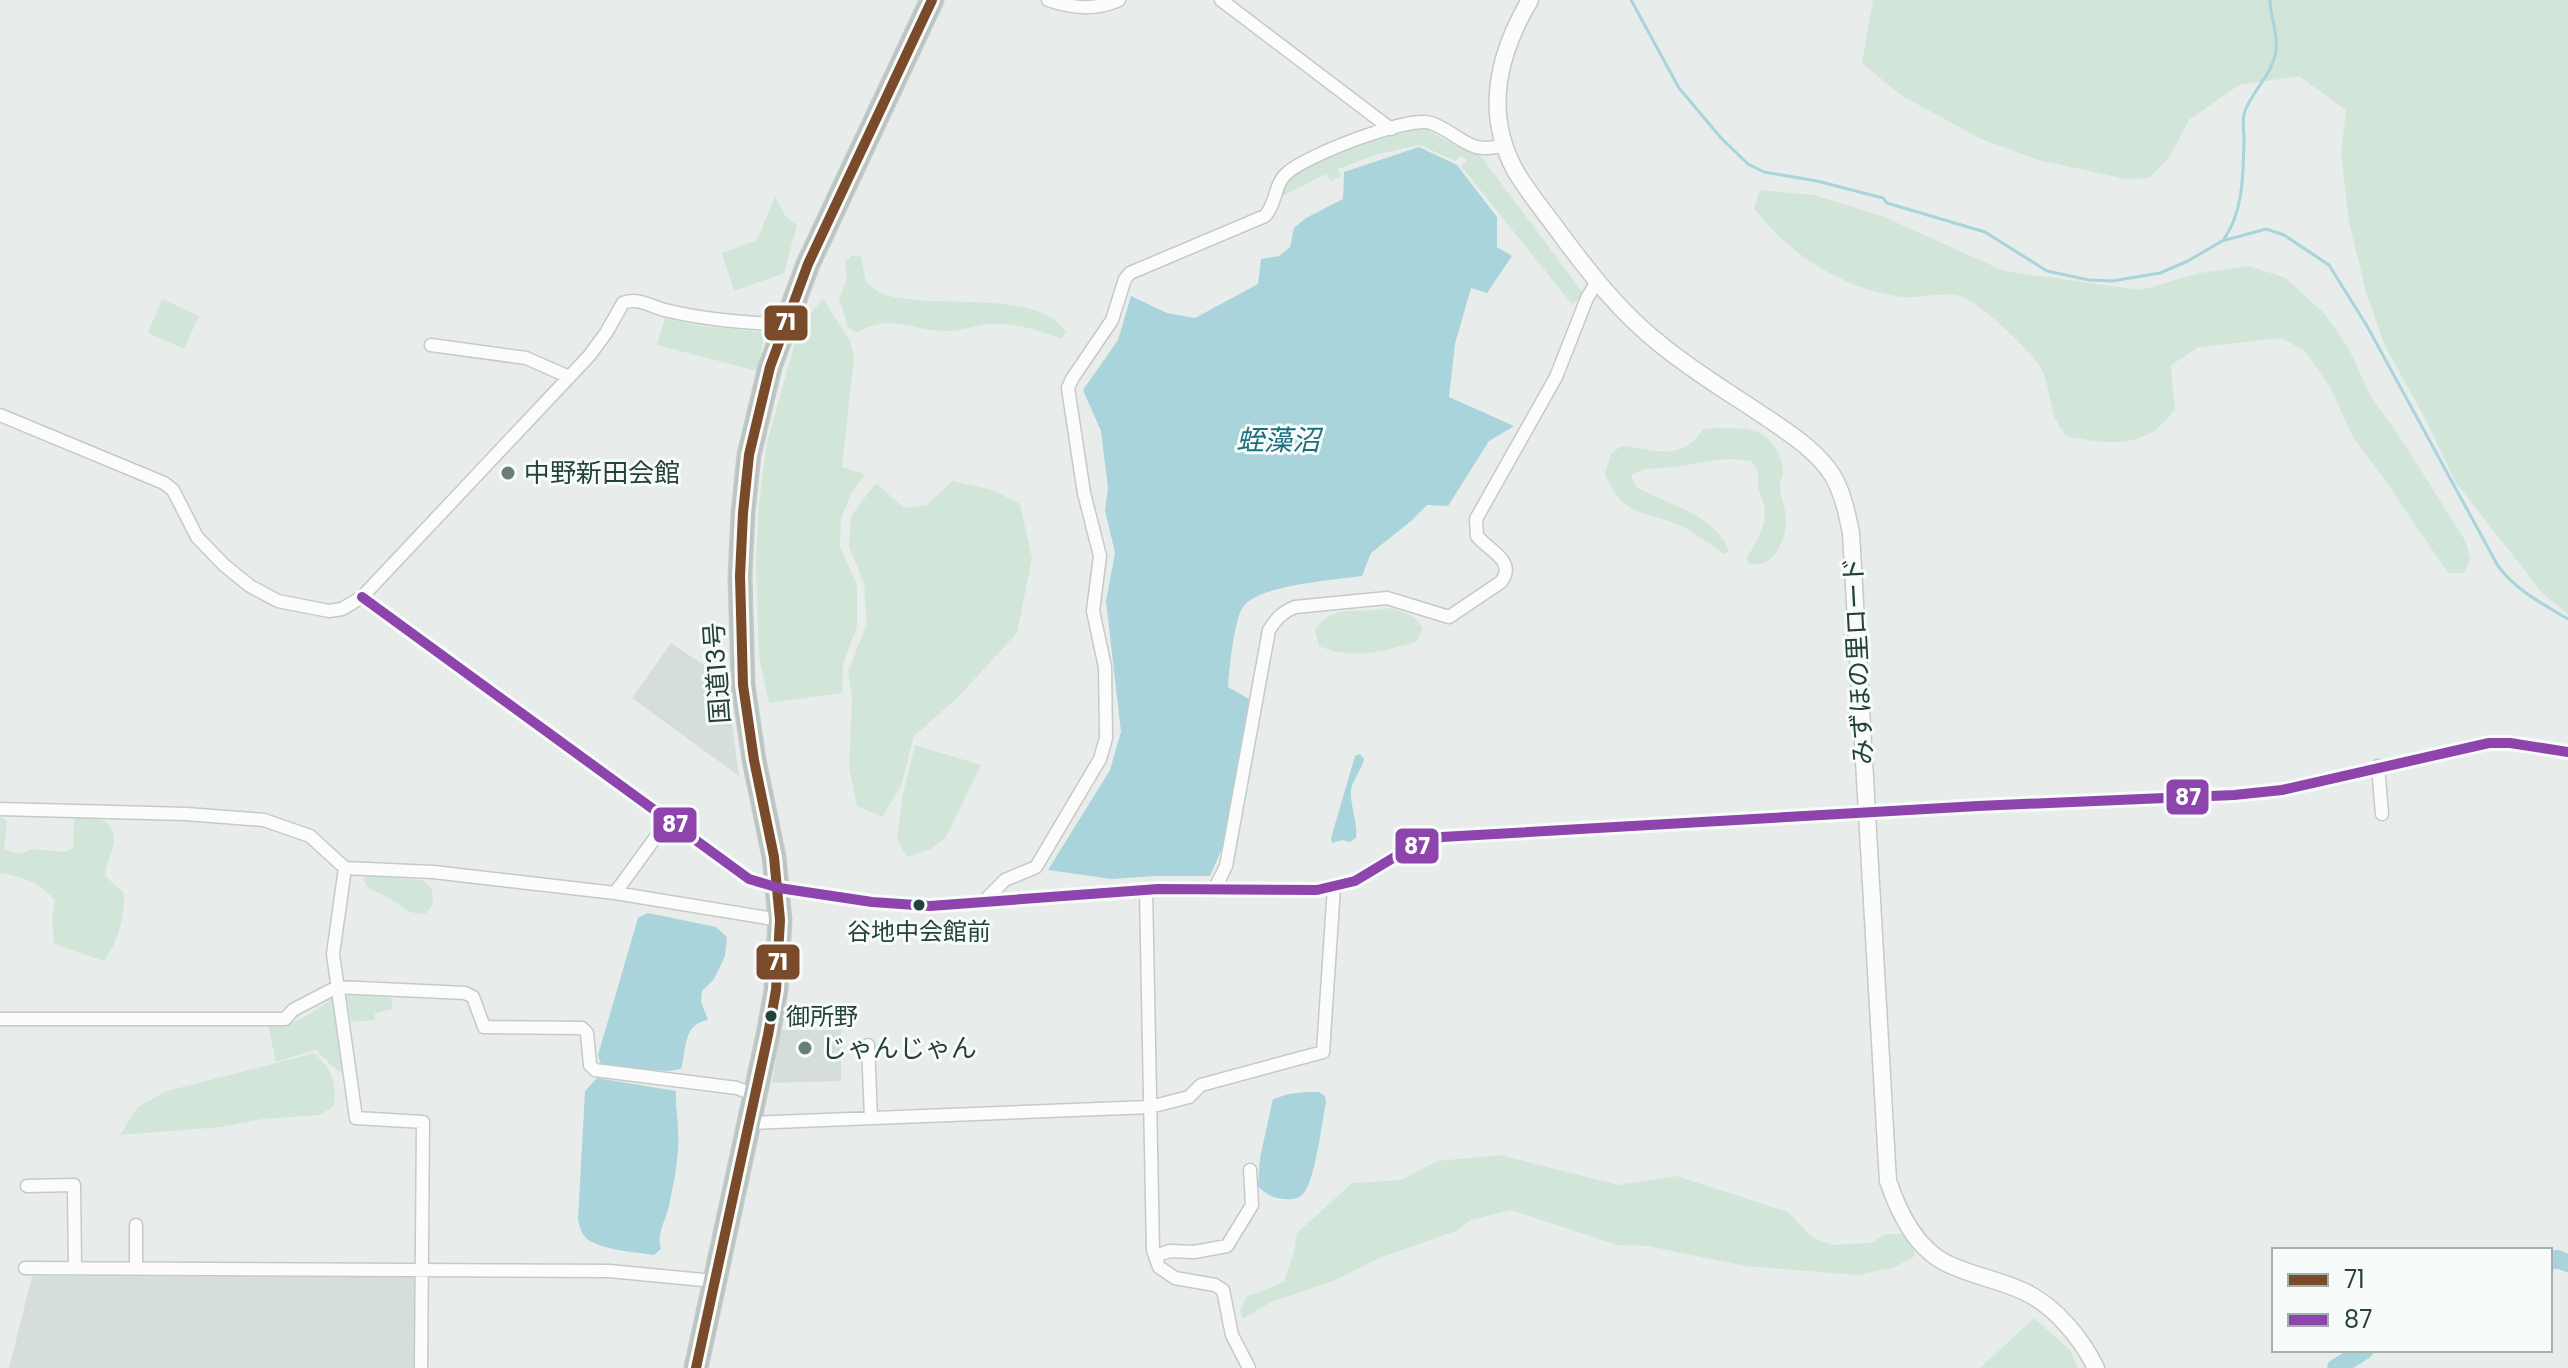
<svg xmlns="http://www.w3.org/2000/svg" width="2568" height="1368" viewBox="0 0 2568 1368" font-family="Poppins,'Noto Sans JP',sans-serif">
  <style>
    .built { fill: #d6dedb }
    .green { fill: #d1e6d8 }
    .water { fill: #a9d4db }
    .lines { fill: none; stroke-linecap: round; stroke-linejoin: round }
    .stream { stroke: #a9d4db; stroke-width: 3 }
    .river { stroke: #a9d4db; stroke-width: 18 }
    .street-casing { stroke: #c5cac8; stroke-width: 15 }
    .secondary-casing { stroke: #c3cbc8; stroke-width: 19 }
    .highway-casing { stroke: #c3ccc9; stroke-width: 25 }
    .street { stroke: #fcfcfc; stroke-width: 12 }
    .secondary { stroke: #fcfcfc; stroke-width: 16 }
    .highway { stroke: #bcc4c2; stroke-width: 22 }
    .bus-1-casing { stroke: #f7fbf9; stroke-width: 16 }
    .bus-2-casing { stroke: #f7fbf9; stroke-width: 16 }
    .bus-1 { stroke: #7a4b2a; stroke-width: 10 }
    .bus-2 { stroke: #8e44ad; stroke-width: 10 }
    .poi-dot { fill: #697e78; stroke: #f7fbf9; stroke-width: 3 }
    .bus-dot { fill: #24423a; stroke: #f7fbf9; stroke-width: 3 }
    .labels { text-anchor: middle; dominant-baseline: central; stroke-width: 6; stroke-linejoin: round; paint-order: stroke }
    .bus-label { font-size: 24px; fill: #24423a; stroke: #f7fbf9 }
    .poi-label { font-size: 26px; fill: #24423a; stroke: #f7fbf9; text-anchor: start }
    .street-label { font-size: 26px; fill: #24423a; stroke: #f7fbf9 }
    .water-label { font-size: 28px; font-style: italic; fill: #1c6f80; stroke: #f7fbf9 }
    .line-badge { stroke: #f7fbf9; stroke-width: 3 }
    .badge-label { font-size: 22px; text-anchor: middle; font-weight: bold; fill: #fff }
  </style>
  <rect width="100%" height="100%" fill="#e8edeb"/>
  <path class="built" d="M671 643 726 680 739 776 632 698Z
    M781 1030H841V1081L772 1083Z
    M32 1276 417 1277V1368H9Z"/>
  <path class="green" d="M1873 0H2568V614L2543 594 2456 483 2426 420 2385 346 2366 292 2349 222 2341 154 2346 110 2299 76 2239 85 2189 120 2169 158 2149 178 2126 179 2038 160 1979 138 1902 96 1862 63Z
    M1429 127 1431 132C1439 136 1446 141 1455 145 1467 150 1472 147 1483 159L1584 294 1572 304 1461 166 1467 160 1461 156 1455 161 1420 145 1378 154 1338 169 1341 176 1331 181 1326 174 1279 198 1286 180 1292 173 1342 148 1400 129Z
    M1760 190 1814 195 1882 216 2004 271 2141 290 2200 273 2248 266 2284 277 2323 312 2349 349 2370 395 2405 445 2466 542 2470 560 2464 573H2448L2385 480 2353 437 2331 389 2305 351 2281 338 2245 342 2199 347 2171 365 2175 410C2168 417 2161 427 2152 432 2126 448 2095 442 2066 436 2062 429 2056 423 2054 415 2049 400 2048 381 2041 368 2031 351 1982 305 1964 298 1946 290 1922 299 1903 297 1845 290 1789 255 1754 208Z
    M775 196 786 217 797 225 784 273 734 291 722 253 757 240Z
    M852 255 861 257 866 282C871 285 876 291 881 293 928 312 1036 286 1066 332L1062 339C1039 331 1016 322 990 324 976 325 961 331 947 331 913 332 891 312 857 333L848 327 839 299 847 279 845 262Z
    M162 299 199 316 184 349 148 333Z
    M823 299 850 341 854 357 842 467 865 474 851 494 841 518 840 546 857 585V626L843 665 842 693 769 703 759 657 756 561 759 503 767 442 800 325Z
    M665 318 700 326 765 332 757 371 657 345Z
    M1715 428C1731 429 1749 426 1763 435 1774 442 1783 458 1783 471 1783 478 1779 482 1780 489 1781 499 1786 510 1786 520 1787 539 1772 572 1748 563L1747 557C1756 544 1766 525 1765 509 1764 502 1761 497 1759 491 1756 478 1762 474 1751 461 1724 456 1701 463 1674 467 1659 469 1644 466 1631 476L1636 487C1668 505 1715 514 1729 551L1724 554C1708 544 1692 529 1674 523 1636 509 1623 515 1605 474L1611 454 1621 446C1656 448 1679 464 1703 429Z
    M952 481 993 490 1020 504 1032 558 1017 633 957 698 914 736 901 786 882 817 857 806 849 768 852 699 848 671 867 624 864 583 849 547 851 516 876 483 904 508 927 505Z
    M1389 608C1406 612 1414 614 1423 629L1416 642C1382 651 1354 661 1319 646L1315 630C1334 601 1360 615 1389 608Z
    M915 745 981 765 946 837 931 849 907 857 897 839 903 794Z
    M0 816 7 821 4 850 20 854 32 849 65 852 73 848 74 819C90 814 113 817 114 838 114 851 106 861 105 876L124 893C124 918 119 940 104 961L54 944 52 918 55 900C37 882 25 877 0 873Z
    M368 876 423 880 432 890 433 904 425 914C404 913 405 908 389 898 377 891 367 892 363 878Z
    M346 994 391 997 393 1009 375 1013V1020L351 1022Z
    M333 998 343 1074 333 1067 316 1050 276 1062 268 1025C295 1028 311 1013 333 998Z
    M315 1053C333 1073 336 1079 334 1106L320 1115 263 1119 222 1127 120 1135 138 1107 167 1091Z
    M1501 1155 1618 1185 1677 1176 1788 1212 1812 1237 1832 1245 1871 1243 1886 1234H1902L1914 1248 1915 1256 1893 1268 1858 1275 1745 1266 1648 1246 1617 1245 1511 1210 1471 1220 1456 1231 1379 1258 1333 1281 1271 1302 1243 1319 1240 1310 1246 1297 1284 1282 1294 1251 1297 1233 1352 1183 1401 1180 1437 1161Z
    M2034 1318 2070 1350 2078 1368H1980Z"/>
  <path class="water" d="M1419 147 1457 165 1497 217V247L1512 256 1487 293 1471 288 1455 344 1449 397 1514 426 1489 441 1448 506 1427 505 1411 521 1371 553 1362 576C1334 580 1258 585 1243 607 1234 619 1229 670 1228 687L1249 699 1228 835 1210 876H1154L1112 879 1048 870 1110 770 1121 732 1106 601 1115 553 1105 510 1108 488 1101 431 1083 390 1118 340 1131 296 1167 313 1195 318 1258 284 1261 259 1279 256 1290 247 1294 228 1306 218 1343 199 1344 172Z
    M1360 754 1364 759C1362 770 1353 779 1351 790 1350 807 1358 821 1356 838L1350 842 1342 840 1332 843 1331 838 1355 756Z
    M648 913 716 927 727 937 725 956 714 979 702 991 701 1002 708 1020C682 1024 687 1050 681 1069L668 1071 605 1066 600 1062 598 1055 638 918Z
    M597 1078 676 1091C675 1106 678 1116 678 1129 680 1154 674 1182 669 1206 666 1220 656 1234 661 1249L654 1255C635 1252 600 1250 586 1238 581 1233 580 1226 578 1220L585 1091Z
    M1306 1092H1319L1325 1096 1326 1102C1322 1121 1315 1182 1303 1194 1298 1199 1292 1200 1285 1199 1274 1199 1265 1194 1258 1186L1260 1158 1273 1099 1289 1094Z"/>
  <g class="lines">
    <path class="stream" d="M1631 0 1679 88 1721 138 1748 164 1764 172 1817 181 1883 198 1887 203 1985 232 2047 271 2089 280 2112 281 2160 273 2188 261 2222 241 2266 229 2284 235 2329 265 2367 326 2498 566C2517 591 2541 603 2568 619
      M2224 239C2244 210 2243 173 2244 139 2244 130 2242 122 2244 114 2251 91 2274 74 2276 49 2278 33 2270 16 2270 0"/>
    <path class="river" d="M2550 1261 2557 1259 2568 1263
      M2336 1368 2365 1350"/>
    <defs>
      <path id="street" d="M1048 0C1072 8 1095 11 1119 0
        M1221 0 1391 129
        M431 345 526 358 567 376
        M0 415 164 483 173 490 197 537 224 565 250 586 278 601 329 611 342 609 362 597 589 356 606 333 623 303C637 297 650 306 665 310 704 320 744 322 785 325
        M362 597 749 879 779 888 872 902 930 906 1158 889 1317 890 1355 881 1408 849 1442 837 1978 806 2234 795 2282 790 2489 743H2510L2568 752
        M2378 766 2382 814
        M0 809 186 814 264 820 310 836 345 868 433 872 615 893 780 920
        M345 868 333 954 356 1118 423 1122 421 1368
        M1146 890 1153 1250 1159 1267 1175 1278 1215 1285 1223 1290 1232 1335 1249 1368
        M1214 890 1226 866 1269 630C1276 619 1282 612 1295 607L1387 598 1449 617 1501 582C1517 561 1489 551 1477 536L1476 519 1556 377 1587 298 1597 282
        M615 893 669 819
        M983 902 1005 880 1036 867 1100 759 1106 738 1105 667 1093 611 1100 556 1084 493 1068 388 1072 379 1112 320 1125 279 1130 273 1265 216C1277 203 1274 184 1287 173 1305 156 1409 115 1431 123 1461 134 1467 156 1504 145
        M0 1019H285L293 1010 337 987 465 993 473 997 484 1027 582 1028 587 1033 590 1065 595 1070 737 1088 755 1095
        M868 1045 871 1118
        M750 1123 1150 1107 1189 1097 1201 1085 1323 1052 1334 887
        M27 1186 74 1185 75 1268
        M1155 1256 1170 1251 1194 1252 1227 1246 1252 1205 1250 1170
        M25 1268 609 1271 714 1281
        M136 1268V1225"/>
      <path id="secondary" d="M1530 0C1498 54 1483 113 1516 172 1529 194 1547 215 1562 236 1591 275 1621 313 1660 344 1694 372 1733 395 1770 420 1792 435 1818 452 1833 476 1843 494 1847 513 1851 533L1888 1181C1899 1213 1916 1249 1948 1264 1973 1276 2000 1280 2025 1292 2056 1307 2081 1338 2096 1368"/>
      <path id="highway" d="M696 1368 768 1035 776 990 780 920 774 857 754 760 743 685 740 576 743 513 749 455 770 367 808 264 932 0"/>
    </defs>
    <use href="#street" class="street-casing"/>
    <use href="#secondary" class="secondary-casing"/>
    <use href="#highway" class="highway-casing"/>
    <use href="#street" class="street"/>
    <use href="#secondary" class="secondary"/>
    <use href="#highway" class="highway"/>
    <defs>
      <path id="bus-1" d="M696 1368 768 1035 776 990 780 920 774 857 754 760 743 685 740 576 743 513 749 455 770 367 808 264 932 0"/>
      <path id="bus-2" d="M362 597 749 879 779 888 872 902 930 906 1158 889 1317 890 1355 881 1408 849 1442 837 1978 806 2234 795 2282 790 2489 743H2510L2568 752"/>
    </defs>
    <use href="#bus-1" class="bus-1-casing"/>
    <use href="#bus-2" class="bus-2-casing"/>
    <use href="#bus-1" class="bus-1"/>
    <use href="#bus-2" class="bus-2"/>
  </g>
  <g class="poi-dot">
    <circle cx="508" cy="473" r="8"/>
    <circle cx="805" cy="1048" r="8"/>
  </g>
  <g class="bus-dot">
    <circle cx="919" cy="905" r="7"/>
    <circle cx="771" cy="1016" r="7"/>
  </g>
  <g class="labels">
    <g class="bus-label">
      <text x="919" y="931">谷地中会館前</text>
      <text x="786" y="1016" text-anchor="start">御所野</text>
    </g>
    <g class="poi-label">
      <text x="524" y="473">中野新田会館</text>
      <text x="821" y="1048">じゃんじゃん</text>
    </g>
    <g class="street-label">
      <text transform="translate(1858 661) rotate(-93)">みずほの里ロード</text>
      <text transform="translate(717 673) rotate(-94)">国道13号</text>
    </g>
    <g class="water-label">
      <text x="1278" y="440">蛭藻沼</text>
    </g>
  </g>
  <g class="line-badge">
    <rect x="763" y="304" width="46" height="38" rx="8" fill="#7a4b2a"/>
    <rect x="2165" y="778" width="45" height="38" rx="8" fill="#8e44ad"/>
    <rect x="652" y="806" width="46" height="38" rx="8" fill="#8e44ad"/>
    <rect x="1394" y="827" width="46" height="38" rx="8" fill="#8e44ad"/>
    <rect x="755" y="943" width="46" height="38" rx="8" fill="#7a4b2a"/>
  </g>
  <g class="badge-label">
    <text x="786" y="330">71</text>
    <text x="2188" y="805">87</text>
    <text x="675" y="832">87</text>
    <text x="1417" y="854">87</text>
    <text x="778" y="970">71</text>
  </g>
  <rect x="2272" y="1248" width="280" height="104" fill="#f7fbf9" stroke="#a3b1ad" stroke-width="2"/>
  <rect x="2288" y="1274" width="40" height="12" fill="#7a4b2a" stroke="#a3b1ad" stroke-width="2"/>
  <text x="2344" y="1288" font-size="24" fill="#24423a">71</text>
  <rect x="2288" y="1314" width="40" height="12" fill="#8e44ad" stroke="#a3b1ad" stroke-width="2"/>
  <text x="2344" y="1328" font-size="24" fill="#24423a">87</text>
</svg>
